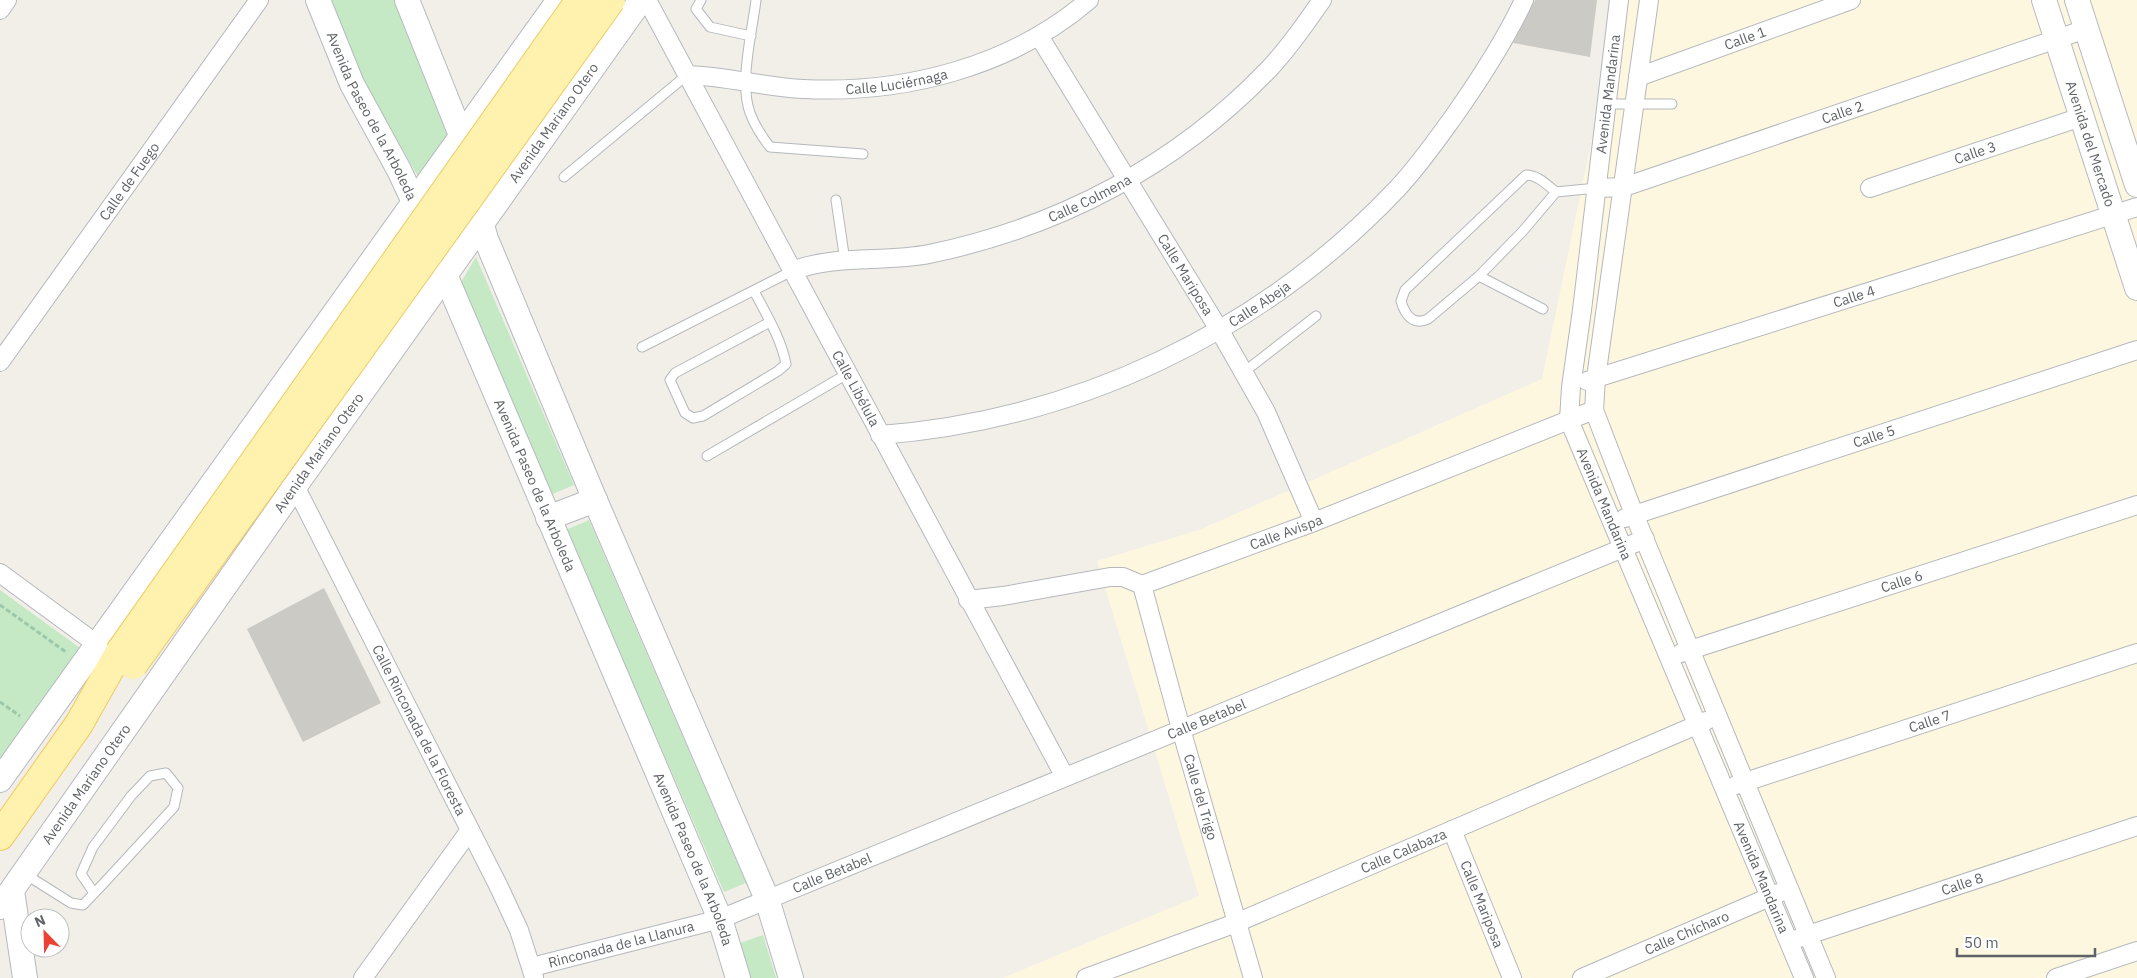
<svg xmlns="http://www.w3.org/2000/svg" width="2137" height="978" viewBox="0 0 2137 978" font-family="'IBM Plex Sans',sans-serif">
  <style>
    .commercial { fill: #fef7e0 }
    .green { fill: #c5e8c5 }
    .building { fill: #cccac5 }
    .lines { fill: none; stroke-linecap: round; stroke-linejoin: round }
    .lane-casing { stroke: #b5b8bc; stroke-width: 11 }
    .street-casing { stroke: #b5b8bc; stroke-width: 20 }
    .secondary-casing { stroke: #b6babf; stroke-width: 26 }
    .primary-casing { stroke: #f2c960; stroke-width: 30 }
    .path { stroke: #9cc7a9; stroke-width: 3; stroke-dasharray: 5 2.5; stroke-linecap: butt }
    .lane { stroke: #fff; stroke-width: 9 }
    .street { stroke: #fff; stroke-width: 18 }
    .secondary { stroke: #fff; stroke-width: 24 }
    .primary { stroke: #fff2af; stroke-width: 28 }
    .primary-bridge-casing { stroke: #f2c960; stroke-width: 30; stroke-linecap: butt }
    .primary-bridge { stroke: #fff2af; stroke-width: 28 }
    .labels { text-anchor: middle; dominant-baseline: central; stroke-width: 4; stroke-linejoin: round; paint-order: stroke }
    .street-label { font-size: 14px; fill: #5f6368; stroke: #fff }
  </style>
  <rect width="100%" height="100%" fill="#f1efe8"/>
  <path class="commercial" d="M1611 0H2137V978H1003L1199 896 1097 561 1199 530 1542 379 1595 124Z"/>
  <path class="green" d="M330 0H396L451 136 420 180 359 73Z
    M476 257 574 485 550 495 460 284Z
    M589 520 746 883 724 892 566 530Z
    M0 590 80 648 0 763Z
    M763 935 776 978H750L740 943Z"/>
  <path class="building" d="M1535 0H1597L1590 57 1513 43Z
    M324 588 381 703 303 742 247 629Z"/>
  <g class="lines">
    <defs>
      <path id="lane" d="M701 0 696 9 710 27 751 36
        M756 0C752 33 739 82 750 113 755 126 762 137 770 147L863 154
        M1606 104H1672
        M564 177 687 75
        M836 200 845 261
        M1479 276 1522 232 1556 192
        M754 291C766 314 781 338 786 364L778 371 703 416 693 418 685 413 670 380 675 373 770 322
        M1543 309 1479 276 1428 319C1413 326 1405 315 1401 301L1405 290 1526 175C1538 175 1547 185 1556 192L1597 188
        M642 347 792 271
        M1244 372 1316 316
        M707 456 847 374
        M25 874 71 903 83 905 103 884 174 807 178 788 166 773 150 776 131 796 93 847 81 874 94 893"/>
      <g id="street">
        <path id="s1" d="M647 0 1065 777"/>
        <path id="s2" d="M1619 0 1582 310 1571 387 1569 420 1804 978"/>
        <path d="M1649 0 1596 378 1594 410 1634 514 1826 978"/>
        <path d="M0 10 7 0"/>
        <path id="s3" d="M1039 36 1220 331 1266 412 1314 522"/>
        <path id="s4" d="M687 75C726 76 764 87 803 89 904 94 1011 67 1089 0"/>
        <path id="s5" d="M1638 77 1851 0"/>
        <path id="s6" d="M1597 188 1624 187 2086 29"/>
        <path id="s7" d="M1870 188 2081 117"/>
        <path id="s8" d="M792 271C836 254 884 263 929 254 1060 227 1177 165 1269 69 1289 48 1306 23 1322 0"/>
        <path id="s9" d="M0 362 259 0"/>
        <path id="s10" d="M1587 381 2137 207"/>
        <path id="s11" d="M880 435C1076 420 1260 333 1396 190 1418 167 1436 141 1454 116 1480 79 1505 41 1524 0"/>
        <path id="s12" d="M295 486 498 885 519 930 534 977"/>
        <path id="s13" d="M1625 518 2137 350"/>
        <path d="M0 573 98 645"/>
        <path id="s14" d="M1142 585 1181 729 1253 978"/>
        <path id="s15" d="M968 600 1003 596 1110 577H1123L1142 585 1314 522 1594 410"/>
        <path id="s16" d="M1681 653 2137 505"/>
        <path id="s17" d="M1736 785 2137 653"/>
        <path id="s18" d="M1452 830 1512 978"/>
        <path id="s19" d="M1799 938 2137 826"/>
        <path id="s20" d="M532 967 720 919 1645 539"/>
        <path d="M363 978 470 830"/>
        <path id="s21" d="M1086 978 1236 923 1706 721"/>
        <path id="s22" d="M1582 978 1779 893"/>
        <path d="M2056 978 2137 951"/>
      </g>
      <g id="secondary">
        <path id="s23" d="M318 0 352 84 399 170 414 202 720 919 738 978"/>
        <path d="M407 0 461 135 469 175"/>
        <path id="s24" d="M2044 0 2137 288"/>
        <path d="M2077 0 2137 185"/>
        <path d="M478 212 486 239 595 500 767 899 791 978"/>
        <path d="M548 518 595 500"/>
        <path d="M0 780 559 0"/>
        <path d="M12 891 25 978"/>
        <path id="s25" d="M0 907 295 486 641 0"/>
      </g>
      <path id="primary" d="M0 836 79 724 119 653"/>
    </defs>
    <use href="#lane" class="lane-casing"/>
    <use href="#street" class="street-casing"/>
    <use href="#secondary" class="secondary-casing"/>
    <use href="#primary" class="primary-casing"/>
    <path class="path" d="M0 605 66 652
      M0 702 20 716"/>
    <use href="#lane" class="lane"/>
    <use href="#street" class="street"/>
    <use href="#secondary" class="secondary"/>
    <use href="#primary" class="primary"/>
    <defs>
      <path id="primary-bridge" d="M119 653 580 0
        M133 665 611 0"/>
    </defs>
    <use href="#primary-bridge" class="primary-bridge-casing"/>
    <use href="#primary-bridge" class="primary-bridge"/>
  </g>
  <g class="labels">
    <g class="street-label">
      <text stroke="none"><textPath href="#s5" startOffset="114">Calle 1</textPath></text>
      <text stroke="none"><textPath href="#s4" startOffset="211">Calle Luciérnaga</textPath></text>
      <text transform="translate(1608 94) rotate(-83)">Avenida Mandarina</text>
      <text stroke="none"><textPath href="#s6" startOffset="258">Calle 2</textPath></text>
      <text stroke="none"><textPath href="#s23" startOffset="128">Avenida Paseo de la Arboleda</textPath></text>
      <text stroke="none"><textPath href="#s25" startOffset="960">Avenida Mariano Otero</textPath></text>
      <text stroke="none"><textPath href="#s24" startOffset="151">Avenida del Mercado</textPath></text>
      <text stroke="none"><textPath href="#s7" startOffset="111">Calle 3</textPath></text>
      <text stroke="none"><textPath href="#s9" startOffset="222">Calle de Fuego</textPath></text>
      <text stroke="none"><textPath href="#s8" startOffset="309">Calle Colmena</textPath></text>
      <text stroke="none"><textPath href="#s3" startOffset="280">Calle Mariposa</textPath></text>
      <text stroke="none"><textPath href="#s10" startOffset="280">Calle 4</textPath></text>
      <text stroke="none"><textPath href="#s11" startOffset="406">Calle Abeja</textPath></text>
      <text stroke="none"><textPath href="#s1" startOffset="441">Calle Libélula</textPath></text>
      <text stroke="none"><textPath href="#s13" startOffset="262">Calle 5</textPath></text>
      <text stroke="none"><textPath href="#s25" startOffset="555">Avenida Mariano Otero</textPath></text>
      <text stroke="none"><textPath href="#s23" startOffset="532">Avenida Paseo de la Arboleda</textPath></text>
      <text stroke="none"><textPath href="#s2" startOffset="514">Avenida Mandarina</textPath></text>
      <text stroke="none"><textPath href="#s15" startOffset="331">Calle Avispa</textPath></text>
      <text stroke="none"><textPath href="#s16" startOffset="232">Calle 6</textPath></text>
      <text stroke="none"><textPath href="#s20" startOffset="720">Calle Betabel</textPath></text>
      <text stroke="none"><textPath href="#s17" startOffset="204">Calle 7</textPath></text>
      <text stroke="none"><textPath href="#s12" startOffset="274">Calle Rinconada de la Floresta</textPath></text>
      <text stroke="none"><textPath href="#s25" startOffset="150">Avenida Mariano Otero</textPath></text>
      <text stroke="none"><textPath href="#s14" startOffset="220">Calle del Trigo</textPath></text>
      <text stroke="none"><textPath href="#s21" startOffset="342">Calle Calabaza</textPath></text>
      <text stroke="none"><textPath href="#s23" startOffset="938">Avenida Paseo de la Arboleda</textPath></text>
      <text stroke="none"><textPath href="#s20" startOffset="315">Calle Betabel</textPath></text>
      <text stroke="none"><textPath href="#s2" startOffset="919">Avenida Mandarina</textPath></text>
      <text stroke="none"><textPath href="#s19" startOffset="172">Calle 8</textPath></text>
      <text stroke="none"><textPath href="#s18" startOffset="80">Calle Mariposa</textPath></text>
      <text stroke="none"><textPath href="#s22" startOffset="114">Calle Chícharo</textPath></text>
      <text stroke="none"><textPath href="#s20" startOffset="92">Rinconada de la Llanura</textPath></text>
    </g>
  </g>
  <g transform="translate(45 933) rotate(337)"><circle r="24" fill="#ffffff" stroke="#bfc1c3"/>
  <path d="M0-4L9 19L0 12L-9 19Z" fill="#ea4335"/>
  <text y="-8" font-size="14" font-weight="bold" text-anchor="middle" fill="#5f6368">N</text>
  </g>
  <path d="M1957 948v8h138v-8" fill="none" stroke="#5f6368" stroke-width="2.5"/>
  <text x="1964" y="948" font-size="15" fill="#5f6368" stroke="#ffffff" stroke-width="4" paint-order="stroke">50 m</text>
</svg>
